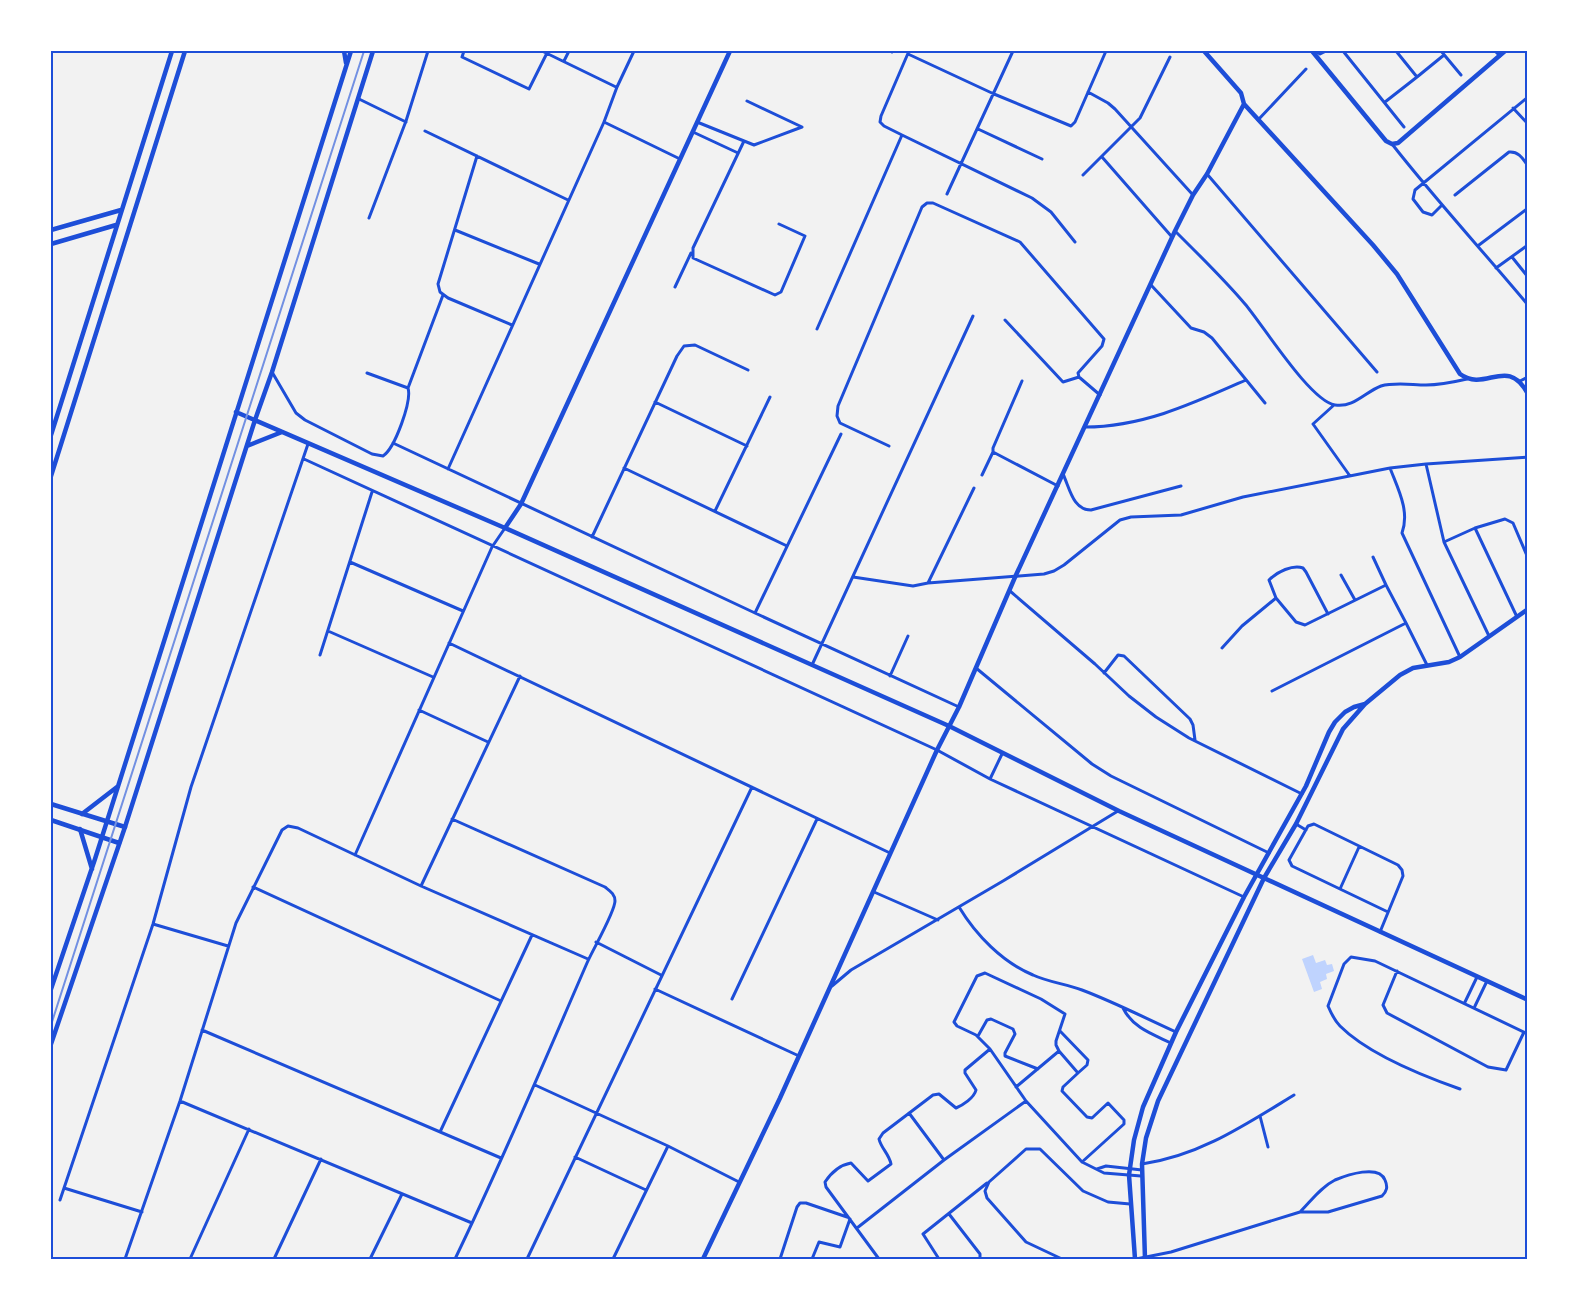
<svg xmlns="http://www.w3.org/2000/svg" width="1579" height="1310" viewBox="0 0 1579 1310" font-family="'Work Sans',sans-serif">
  <style>
    .water { fill: #bfd3fe }
    .lines { fill: none; stroke-linecap: round; stroke-linejoin: round }
    .minor { stroke: #1d4ed8; stroke-width: 3 }
    .tertiary { stroke: #1d4ed8; stroke-width: 4.5 }
    .secondary { stroke: #1d4ed8; stroke-width: 4.5 }
    .rail { stroke: #7290e2; stroke-width: 2 }
    .neatline { fill: none; stroke: #1d4ed8; stroke-width: 2 }
  </style>
  <rect width="100%" height="100%" fill="#f2f2f2"/>
  <path class="water" d="M1313 955 1316 963 1325 960 1327 965 1332 964 1334 971 1326 974 1327 979 1320 982 1322 989 1314 992 1302 959Z"/>
  <g class="lines">
    <path class="minor" d="M464 51 462 57 529 89 547 53
      M542 51 616 87
      M759 51H773
      M1315 51 1320 54 1326 51
      M1343 51 1404 127
      M1396 51 1417 77 1444 55
      M1441 51 1461 75
      M1495 51 1500 56
      M892 52 893 51
      M908 54 994 94 1071 126 1075 122 1106 51
      M564 61 569 51
      M1088 92 1108 103 1115 109 1193 195
      M359 99 406 122
      M1385 102 1417 77
      M1513 108 1528 124
      M1258 120 1306 69
      M604 122 680 159
      M697 122 754 145 802 127 747 101
      M978 129 1042 159
      M425 131 568 200
      M693 132 738 153
      M902 135 884 126 880 122 881 116 909 51
      M744 141 693 248V258L775 295 781 292 805 236 779 224
      M1392 144C1435 199 1483 251 1528 305
      M477 156 438 284 440 292 448 298 512 325
      M1102 157 1172 237
      M1207 174 1377 372
      M1083 175 1140 118 1170 57
      M947 194 1013 51
      M1455 195 1509 152C1519 151 1523 159 1528 166
      M1441 206 1432 215 1423 212 1413 199 1415 190 1528 97
      M369 218 406 121 428 51
      M455 230 539 264
      M1175 231C1199 255 1223 278 1245 304 1263 325 1310 401 1335 405 1354 408 1365 392 1381 386 1395 382 1412 385 1426 385 1440 385 1454 382 1467 379
      M1479 245 1528 208
      M1512 257 1528 277
      M1496 268 1528 245
      M1151 285 1191 328 1204 332 1212 338 1265 403
      M675 287 691 253
      M1005 320 1063 382 1079 377
      M817 329 902 135 1032 198 1051 212 1075 242
      M272 372 296 413 305 420 372 454 383 456C395 448 412 401 408 388L443 295
      M367 373 408 388
      M1022 381 993 448V452L1058 486
      M1520 381 1528 377
      M655 402 747 446
      M1334 405 1313 424 1350 476
      M1085 427C1143 427 1194 403 1246 380
      M393 443 755 613 959 707
      M889 446 840 423 837 416 838 406 922 207 927 203H933L1020 242 1104 339 1102 346 1078 373 1079 377 1100 395
      M304 459 937 750 990 779 1244 897
      M1426 464 1528 457
      M624 468 787 546
      M1390 468C1398 489 1410 511 1402 533L1460 657
      M448 469 604 122 617 87 634 51
      M1063 474C1070 489 1073 510 1091 510L1181 486
      M982 475 993 452
      M715 511 770 397
      M1475 528 1505 519 1513 523 1528 558
      M592 537 677 356 684 346 695 345 748 370
      M1444 542 1475 528 1517 617
      M1373 557 1386 585
      M350 562 463 611
      M1341 575 1355 600
      M853 577 913 586 928 583 974 488
      M928 583 1044 574 1054 571 1064 565 1120 520 1131 517 1181 515 1243 497 1390 468 1426 464 1444 542 1489 636
      M1010 591 1095 664 1129 696 1156 717 1189 738 1302 794
      M1276 598 1296 622 1305 625 1386 585 1406 623
      M755 613 841 434
      M328 631 433 677
      M449 643 890 853
      M1222 648 1242 626 1276 598 1269 580C1277 572 1293 564 1303 568L1306 572 1328 614
      M320 655 372 492
      M812 665 973 316
      M976 668 1092 764 1111 776 1269 853
      M1104 673 1118 655 1124 656 1190 719 1193 725 1195 740
      M890 676 908 636
      M1272 691 1406 623 1427 665
      M419 710 488 742
      M990 779 1002 754
      M452 819 605 887C610 891 615 894 615 901 615 912 592 951 587 963 544 1062 502 1162 455 1259
      M1296 824 1306 830
      M355 855 492 547 505 528
      M421 886 520 676
      M253 887 501 1001
      M1340 889 1359 847
      M874 892 938 920
      M959 907C976 935 1002 962 1033 975 1048 982 1066 984 1082 990 1114 1002 1145 1018 1176 1032
      M153 924 228 946
      M1380 932 1403 876 1402 870 1398 865 1314 824 1308 826 1289 860 1292 866 1388 912
      M596 942 661 975
      M1397 971 1383 1005 1387 1013 1488 1067 1506 1070 1524 1032
      M832 986 851 970 1003 881 1118 811
      M655 989 799 1056
      M732 999 817 819
      M1465 1002 1477 977
      M1475 1006 1487 981
      M1123 1008C1133 1028 1152 1034 1171 1043
      M202 1030 501 1158
      M1060 1031 1088 1060 1087 1065 1078 1073
      M978 1036 987 1020 991 1019 1013 1029 1015 1034 1005 1053V1056L1038 1069
      M990 1049 976 1035 957 1026 954 1022 977 976 985 973 1041 999 1065 1014 1056 1041V1045L1059 1051
      M535 1085 668 1146 739 1182
      M1016 1087 1059 1051 1078 1073 1063 1087 1062 1091 1087 1117 1092 1118 1108 1103 1124 1120V1124L1082 1162
      M1460 1089C1423 1076 1368 1054 1340 1026 1335 1021 1331 1013 1328 1006L1344 964 1351 957 1375 961 1528 1034
      M180 1101 472 1223
      M909 1113 944 1160
      M1260 1116 1268 1147
      M440 1132 532 935
      M575 1157 646 1190
      M1142 1164C1199 1156 1245 1125 1294 1095
      M1097 1169 1106 1166 1142 1170
      M64 1188 142 1212
      M60 1200 153 924 191 787 308 444
      M949 1214 980 1254V1259
      M857 1228 944 1160 1026 1101 1082 1162 1104 1173 1141 1176
      M125 1259 180 1101 236 923 282 830 288 826 298 828 421 886 588 959
      M190 1259 249 1129
      M274 1259 321 1159
      M370 1259 402 1194
      M527 1259 752 787
      M613 1259 668 1146
      M780 1259 797 1207 800 1203H806L847 1217
      M812 1259 819 1242 840 1247 850 1219
      M879 1259 826 1187 825 1182C831 1173 840 1165 851 1163L868 1181 891 1164C889 1154 881 1148 879 1139L883 1133 933 1095 939 1094 956 1108C963 1105 974 1098 976 1090L965 1073V1070L990 1049 1026 1101
      M939 1259 923 1234 987 1183
      M1062 1259 1026 1242 987 1198 985 1191 989 1182 1026 1149H1040L1083 1191 1108 1202 1130 1204
      M1136 1259 1171 1252 1300 1212H1328L1382 1196C1387 1191 1388 1187 1385 1180 1379 1164 1347 1175 1335 1180 1321 1187 1311 1201 1300 1212"/>
    <path class="tertiary" d="M1204 51 1241 93 1244 104 1373 245 1397 274 1460 374C1486 393 1507 355 1528 394
      M1312 51 1386 141 1392 144 1398 143 1505 51
      M51 230 121 210
      M51 244 116 225
      M51 435 172 51
      M51 476 185 51
      M505 528 521 504 730 51
      M51 804 125 827
      M51 820 119 843
      M703 1259 780 1098 937 750 959 707 1016 575 1175 231 1193 195 1207 174 1244 104
      M1135 1259 1129 1175 1134 1140 1143 1107 1176 1032 1244 897 1306 786 1329 732 1335 722 1345 712 1354 707 1365 704
      M1145 1259 1142 1164 1146 1138 1158 1101 1264 878 1296 824 1343 729 1365 704 1400 675 1413 668 1449 662 1460 657 1528 609"/>
    <path class="secondary" d="M344 51 346 63
      M236 412 505 528 949 726 1119 811 1528 1000
      M247 446 282 432
      M82 814 117 787
      M80 829 92 869
      M51 989 95 859 351 51
      M51 1044 125 827 255 420 272 372 373 51"/>
    <path class="rail" d="M51 1025 364 51"/>
  </g>
  <rect width="1579" height="1310" fill="none" stroke="#ffffff" stroke-width="105"/>
  <rect x="52" y="52" width="1474" height="1206" class="neatline"/>
</svg>
